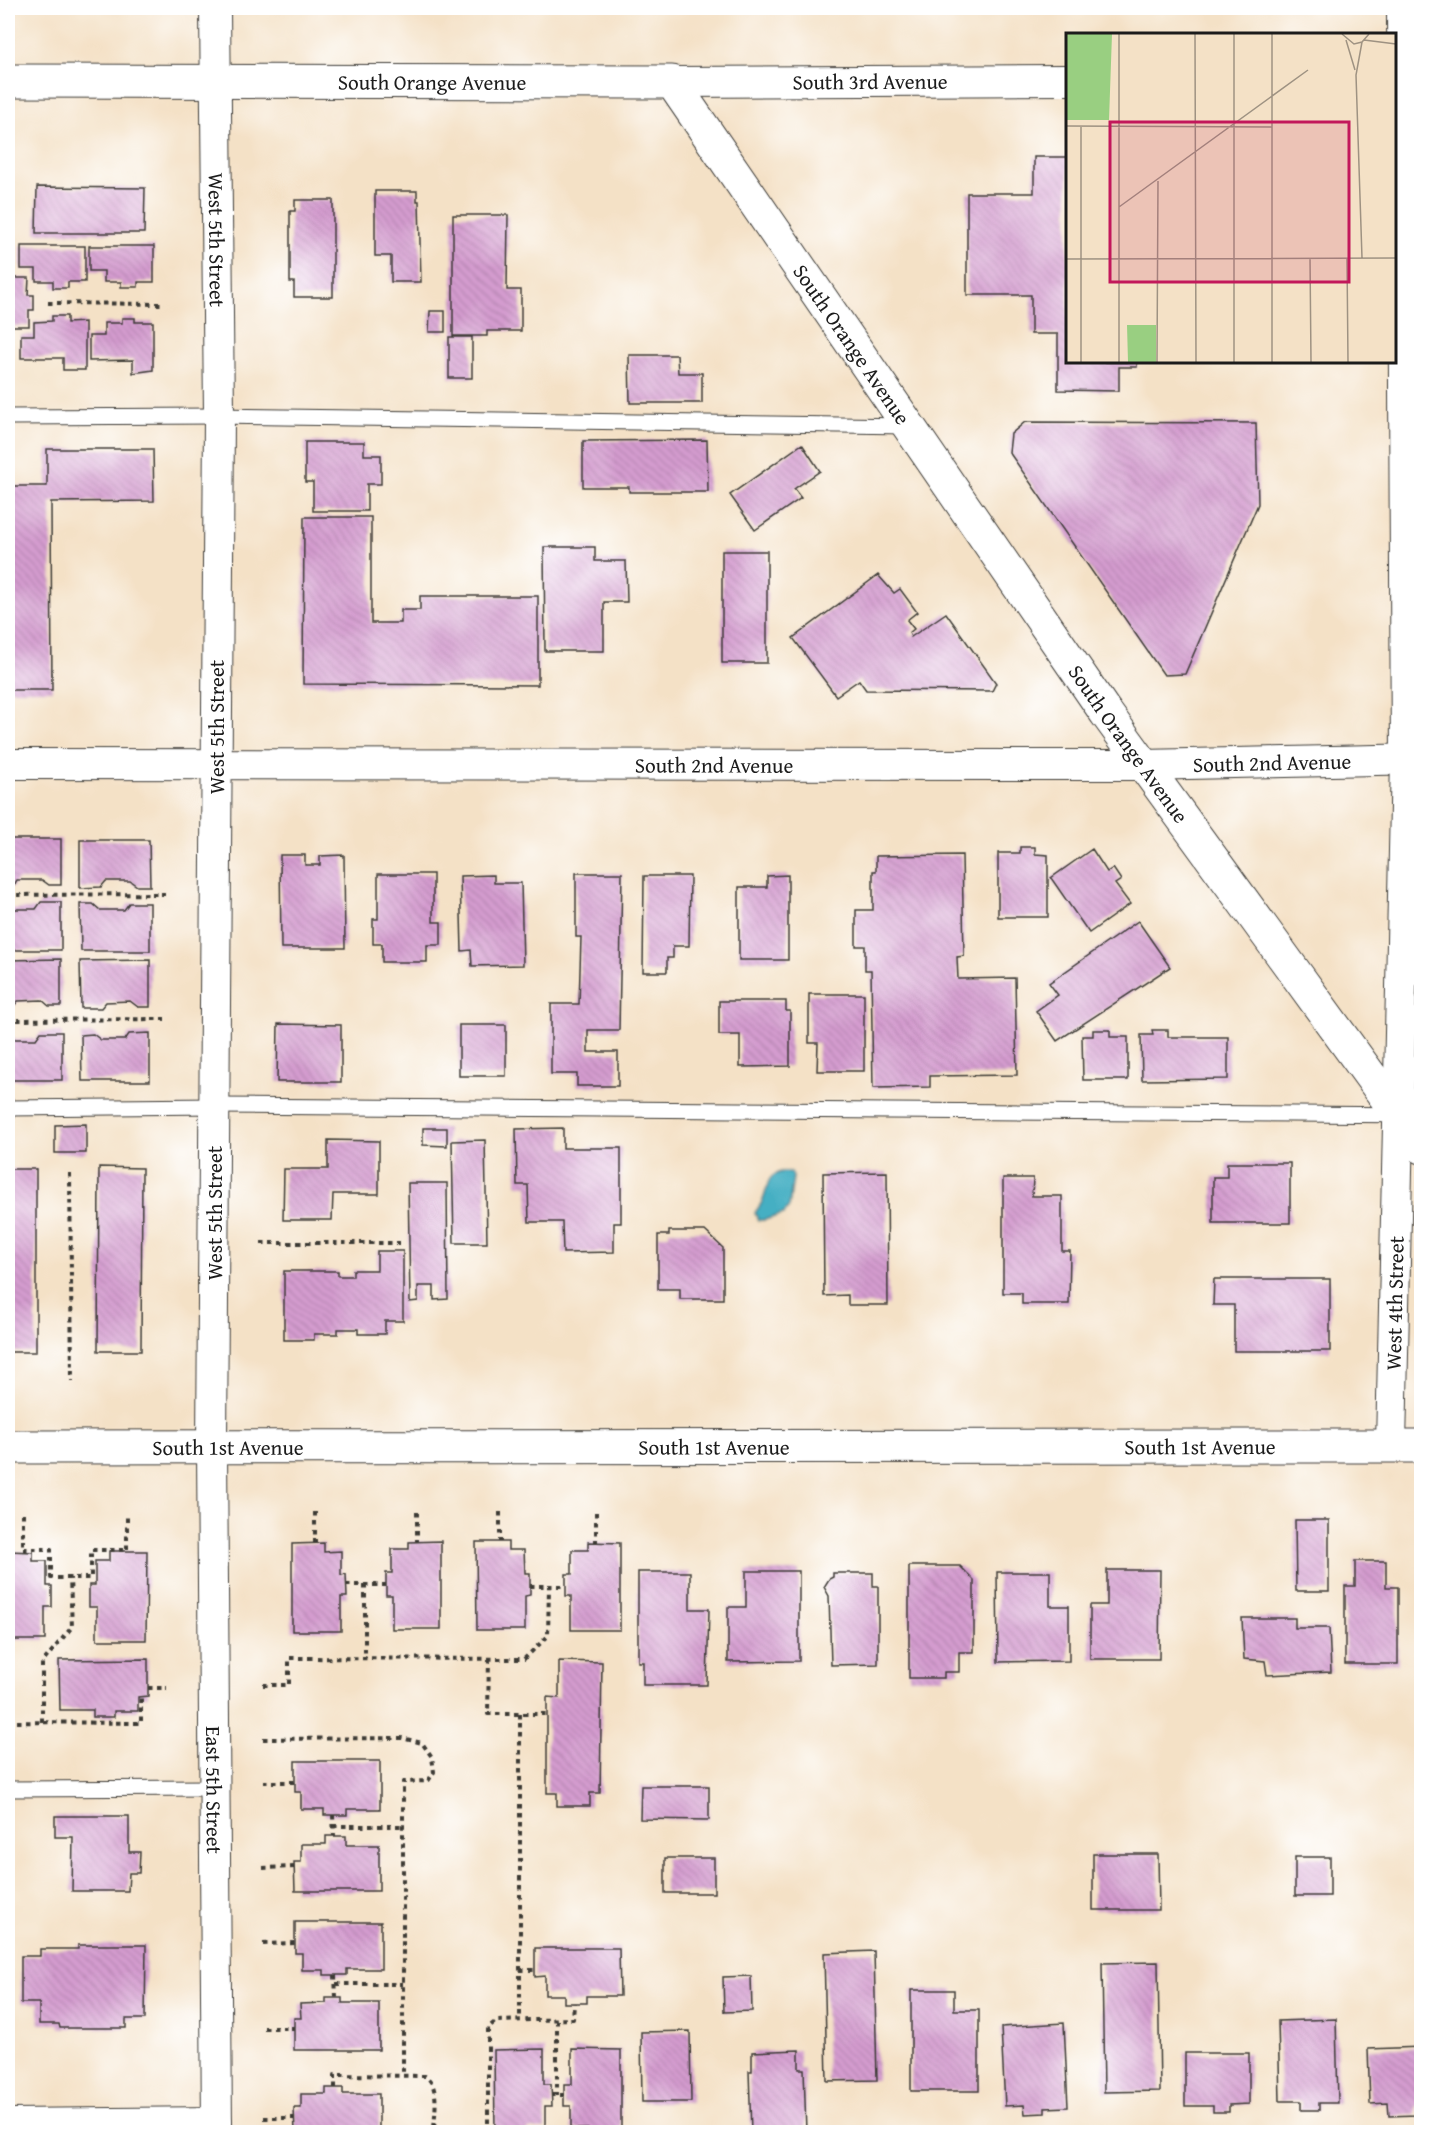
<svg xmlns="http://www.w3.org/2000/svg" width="1429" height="2140" viewBox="0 0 1429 2140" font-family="'Gentium Book Plus',serif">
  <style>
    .water { fill: #44afc3; stroke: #306670; stroke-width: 1.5 }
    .building { fill: url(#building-back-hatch) }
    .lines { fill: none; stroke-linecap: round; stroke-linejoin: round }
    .service-casing { stroke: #3c3a36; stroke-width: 17 }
    .minor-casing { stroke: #3c3a36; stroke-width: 32 }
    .tertiary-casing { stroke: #3c3a36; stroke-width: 35 }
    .path { stroke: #3c3a36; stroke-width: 4; stroke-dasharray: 4.5 4.5; stroke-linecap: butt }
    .service { stroke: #fff; stroke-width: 15 }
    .minor { stroke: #fff; stroke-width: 30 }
    .tertiary { stroke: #fff; stroke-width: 33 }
    .labels { text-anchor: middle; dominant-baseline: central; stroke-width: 5; stroke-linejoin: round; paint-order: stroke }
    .street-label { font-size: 21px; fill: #1c1c1c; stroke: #fff }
    .inset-road { fill: none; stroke: #9e9282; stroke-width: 1.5 }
    .view { fill: #c2185b; fill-opacity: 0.15; stroke: #c2185b; stroke-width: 3 }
    .inset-edge { fill: none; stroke: #1c1c1c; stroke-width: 3 }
  </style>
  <defs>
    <pattern id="building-back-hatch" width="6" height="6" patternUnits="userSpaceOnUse" patternTransform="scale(1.5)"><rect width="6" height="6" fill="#d49bcf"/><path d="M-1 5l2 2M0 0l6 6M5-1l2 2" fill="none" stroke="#b585b1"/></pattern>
  </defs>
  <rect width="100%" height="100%" fill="#fff"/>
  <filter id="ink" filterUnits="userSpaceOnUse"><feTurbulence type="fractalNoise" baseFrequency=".0167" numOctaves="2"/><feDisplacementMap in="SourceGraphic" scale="12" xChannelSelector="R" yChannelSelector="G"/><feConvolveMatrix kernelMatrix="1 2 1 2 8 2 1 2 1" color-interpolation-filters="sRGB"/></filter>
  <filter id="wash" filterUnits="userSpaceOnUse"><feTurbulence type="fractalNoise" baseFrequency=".008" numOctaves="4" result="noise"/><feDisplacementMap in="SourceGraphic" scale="24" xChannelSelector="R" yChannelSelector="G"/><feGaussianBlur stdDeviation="1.35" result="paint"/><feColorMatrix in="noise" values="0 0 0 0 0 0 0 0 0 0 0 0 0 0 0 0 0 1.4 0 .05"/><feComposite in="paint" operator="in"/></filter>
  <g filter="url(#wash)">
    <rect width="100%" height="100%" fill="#f4e1c6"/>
    <path class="water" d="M781 1172H791L793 1177 789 1207 784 1214C775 1215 766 1222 758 1220L755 1213C757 1209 761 1205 763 1200 769 1186 765 1177 781 1172Z"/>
    <g id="blocks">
      <path class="building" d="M1034 157H1068V362H1137V367H1119V391L1058 390V334H1031V295H967V193H1034Z
        M37 187 145 188 144 233H36Z
        M375 191H417V201H419L421 282H391V256H375Z
        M295 200H333V297H294V282H290V211H295Z
        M453 215H508L507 290H521V331H487V336H453Z
        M21 246H85V282H68V288H53V281H36V269H21Z
        M89 246H154V282H138V287H121V282H104V271H89Z
        M8 263H13V278H29L28 295H34V310H29V326H8Z
        M430 311H445V332H429Z
        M52 316H67V323L85 322V370H63V358H21V335H34V322L52 321Z
        M122 318H135V322H153V370L133 373V360L89 361V336H104V323H122Z
        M449 337H472V378H449Z
        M629 355H677L678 373H702V403H630Z
        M1025 422 1256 423 1258 504 1185 674 1164 675 1009 452 1011 434Z
        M707 440 708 492H629V487H583V441Z
        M305 442H364V455H381V484H367V511H313V482H305Z
        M802 444 820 471 794 489 801 498 755 530 730 495Z
        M47 449H153L154 501 51 502 52 690H8V486H47Z
        M304 517H371V623H401V610H420V596H538V685L303 684Z
        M544 547H595V561H626L627 602H604V651H545Z
        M722 551H767V663H722Z
        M878 575 894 593 900 589 917 612 907 620 914 629 909 633 911 637 946 613 996 683 992 691 866 690 859 680 836 696 793 638Z
        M8 839H61V885H49L42 880H17L13 887H8Z
        M80 840H149L150 886H137L130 881H106L101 887 80 888Z
        M1020 847H1035V854L1048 855V917H998V853H1020Z
        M1092 849 1107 872 1113 868 1121 880 1115 884 1130 904 1089 933 1051 878Z
        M280 855H305V865H320V856L344 855 345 948H281Z
        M962 855 964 956 957 957 958 979 1015 978 1017 1075 930 1076V1087L873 1088 871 970H865V946H856V910H873V871H876V856Z
        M576 873H622L619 1030H588V1052H618V1086H577V1074H551V1004H579L581 937H576Z
        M378 874H433V922H441V945H427V962H382V944H373V919H378Z
        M494 875V883H521L523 965 472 966 471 950 462 951 460 876Z
        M788 875V960H739V887H767V876Z
        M644 876H690L689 946H673V958H667V972H643Z
        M41 902H61V950H8V906L12 909H36Z
        M129 903H150V951H81L80 904H93L100 910H124Z
        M1138 921 1170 967 1057 1041 1036 1011 1058 995 1049 983Z
        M61 959V1006H49L42 1000 18 1001 13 1007H8V960Z
        M150 960V1007H138L130 1001 106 1002 101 1008H81L80 961Z
        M809 994H864V1071H817L818 1043H809Z
        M719 1001H786V1011H790V1066L740 1067V1035H719Z
        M278 1024 341 1025V1082H277Z
        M459 1025H506V1076H459Z
        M1093 1030H1110V1037H1128V1080H1083L1082 1036H1093Z
        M1152 1030H1168V1037H1228V1079L1142 1080 1141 1035H1153Z
        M41 1032H62V1080H8V1035L13 1039H36Z
        M150 1033V1081H82L81 1035 93 1034 101 1040H125L129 1034Z
        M86 1124V1153H55V1125Z
        M423 1128H447V1146L423 1145Z
        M563 1128V1148H621V1223H614V1252L563 1253 562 1222H529L528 1185H517L516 1129Z
        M328 1140 379 1141V1194H333L332 1220H283L284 1169H328Z
        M485 1140 487 1243H454L452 1141Z
        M1227 1163H1290V1223H1213V1177H1227Z
        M99 1167 142 1168 141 1351H98Z
        M8 1169H36V1352H8Z
        M887 1172 888 1305H848V1295L824 1296 823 1173Z
        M1003 1178H1033L1032 1196H1062V1251H1070L1069 1304H1022V1293H1003Z
        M408 1183H447L448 1299 434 1300V1286H418V1301L410 1302Z
        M669 1231H705L723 1248V1299H680V1289H658V1235H669Z
        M377 1251H403V1321H385V1334H358V1329H338V1334H314V1340H284V1271H338V1276H353V1270H377Z
        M1214 1279H1330V1351H1234V1305H1213Z
        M1295 1520H1329V1591H1296Z
        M441 1541V1629H392V1595H386V1573H392V1549H409V1542Z
        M476 1542H508V1550H524L525 1573H530V1595L525 1596V1630H477Z
        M588 1542 620 1543V1630H571V1596H566V1574H572V1550H588Z
        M324 1543V1552L341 1551V1575L346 1574 347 1597H341V1631H292V1544Z
        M8 1551 33 1552V1561H47V1586H52V1607H45V1640H8Z
        M109 1551H147L146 1640H97V1607H89V1585H95V1561H109Z
        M1355 1561H1386V1587H1398V1664H1345V1586H1355Z
        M909 1566H960L974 1580V1652H959V1672H944V1678H909Z
        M1107 1570H1160L1159 1659H1090V1605H1107Z
        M746 1571H799V1661L728 1662V1607H746Z
        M638 1572H690V1609H709L707 1685H643V1662H638Z
        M997 1572H1050V1606H1069V1661L998 1662Z
        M833 1573H873V1586H878V1664L831 1665 829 1596 824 1587 829 1579 833 1577Z
        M1242 1618H1295V1628H1329L1331 1672 1267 1675 1265 1661 1244 1659Z
        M148 1659V1696L138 1697V1711H114V1717H93V1710H60L59 1660Z
        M559 1661 602 1662 600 1793H590V1806H557V1793H547V1697L559 1698Z
        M295 1761H380V1809H347V1815H324V1809H301V1792H295Z
        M641 1786H709V1820L640 1819Z
        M55 1816H129V1852H140L139 1873H129L128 1891H72L73 1837H55Z
        M326 1836H346V1845H379V1891H295L294 1862H301V1844H326Z
        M1093 1854H1158L1159 1910H1093Z
        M1295 1857H1330V1896H1295Z
        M665 1858H714V1893H665Z
        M295 1922H381V1969H347V1975H324V1970H302V1953H295Z
        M78 1945H146L145 2019H126V2028H60L59 2024H39V2003H21V1956H40V1949H78Z
        M535 1948H619L620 1996H587V2003H564V1995H545V1976L535 1977Z
        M874 1951 877 2080 827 2081 824 1953Z
        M1158 1962 1160 2091 1104 2092 1102 1963Z
        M751 1976 752 2011 724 2012 723 1977Z
        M911 1990H954V2010H979V2091H911Z
        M326 1998H342V2003H379V2050H294V2018H301L300 2004 326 2003Z
        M1336 2019 1338 2103H1319V2110H1301V2101H1280L1278 2021Z
        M1064 2023 1068 2107 1045 2108V2113L1025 2114 1024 2105 1005 2106 1001 2027Z
        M690 2031 691 2102H642L641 2032Z
        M1422 2047V2107H1416V2115L1389 2116 1388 2103 1370 2104 1368 2049Z
        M544 2049V2084H551L552 2106H545V2129H528V2132H495L494 2050Z
        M572 2049 621 2050V2132H588V2129H571V2106H564V2084H572Z
        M799 2050V2069H804L806 2132H751L749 2071H752V2052Z
        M1185 2053H1249V2104L1229 2105V2112H1213V2106H1185Z
        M326 2088H343V2094H379V2132H295L294 2108H301V2094H326Z"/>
    </g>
  </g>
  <g filter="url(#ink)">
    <use href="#blocks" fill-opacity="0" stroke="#3c3a36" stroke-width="1.5"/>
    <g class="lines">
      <defs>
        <path id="service" d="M8 417 219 416 907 426
          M8 1108 215 1106 1422 1115
          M8 1789 216 1788"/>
        <g id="minor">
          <path id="s1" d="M215 8 219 416 212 1446 217 2132"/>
          <path id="s2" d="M672 82 1068 80"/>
          <path id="s3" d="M8 764 1143 765 1422 759"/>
          <path id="s4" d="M1391 1445 1406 759 1402 8"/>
          <path d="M8 2124 217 2122"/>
        </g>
        <g id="tertiary">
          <path id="s5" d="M8 81 672 82 1106 713 1422 1147"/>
          <path id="s6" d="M8 1447 1422 1446"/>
        </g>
      </defs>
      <use href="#service" class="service-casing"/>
      <use href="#minor" class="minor-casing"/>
      <use href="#tertiary" class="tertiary-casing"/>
      <path class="path" d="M48 303 165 304
        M8 895 165 894
        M8 1020 165 1019
        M70 1173 72 1381
        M261 1243H400
        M315 1512V1543
        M417 1512V1542
        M500 1512V1542
        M596 1512V1543
        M23 1513V1549H51V1578H91V1550H127V1513
        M346 1585H386
        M365 1585V1658
        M530 1586H566
        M489 1659 488 1714H547
        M263 1685H289V1658L524 1659 548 1636 549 1586
        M148 1688H167
        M520 1714V2020
        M8 1722 141 1723V1697
        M42 1722V1663L72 1627 70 1578
        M263 1739 402 1738 422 1743 432 1757 434 1772 428 1781 403 1782V2075
        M263 1782H295
        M333 1815 334 1836
        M333 1826H403
        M263 1868 294 1867
        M263 1944 295 1943
        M520 1970H535
        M335 1975 336 1998
        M336 1984H403
        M557 2020V2095
        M264 2028H294
        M335 2088V2075L425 2076C441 2086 434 2116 434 2132
        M551 2095H564
        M264 2118H294
        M488 2132V2028L496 2021 573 2019 574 2003"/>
      <use href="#service" class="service"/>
      <use href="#minor" class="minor"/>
      <use href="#tertiary" class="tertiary"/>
    </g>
  </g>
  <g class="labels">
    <g class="street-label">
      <text stroke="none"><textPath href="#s2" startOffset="198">South 3rd Avenue</textPath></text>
      <text stroke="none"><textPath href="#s5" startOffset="424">South Orange Avenue</textPath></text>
      <text stroke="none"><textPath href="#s1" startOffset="232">West 5th Street</textPath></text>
      <text stroke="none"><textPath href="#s5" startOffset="982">South Orange Avenue</textPath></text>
      <text transform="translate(216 727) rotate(-90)">West 5th Street</text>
      <text stroke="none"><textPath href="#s5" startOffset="1468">South Orange Avenue</textPath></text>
      <text stroke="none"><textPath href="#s3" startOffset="1264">South 2nd Avenue</textPath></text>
      <text stroke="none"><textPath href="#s3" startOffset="706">South 2nd Avenue</textPath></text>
      <text transform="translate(214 1213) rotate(-90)">West 5th Street</text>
      <text stroke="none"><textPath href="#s4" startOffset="142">West 4th Street</textPath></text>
      <text stroke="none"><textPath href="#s6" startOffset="220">South 1st Avenue</textPath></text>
      <text stroke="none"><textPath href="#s6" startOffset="706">South 1st Avenue</textPath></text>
      <text stroke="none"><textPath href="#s6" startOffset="1192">South 1st Avenue</textPath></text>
      <text stroke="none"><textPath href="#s1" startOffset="1782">East 5th Street</textPath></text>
    </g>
  </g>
  <g transform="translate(1066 33)">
    <rect width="330" height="330" fill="#f4e1c6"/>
    <path d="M0 1H46L43 87H0ZM61 292H90V329H62Z" fill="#99cf81"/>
    <path class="inset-road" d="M53 1V329M129 1 130 329M168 1V329M276 1 288 11 296 9 303 1M280 7 289 37M298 7 330 11M0 93 206 94M15 93V329M53 174 242 37M244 225 245 329M281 225 282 329M296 225 290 42 296 9M0 226 330 225M91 329 92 148M206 329V1"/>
    <path class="view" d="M44 89H283V249H44Z"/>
    <rect width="330" height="330" class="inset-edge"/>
  </g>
  <rect width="1429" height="2140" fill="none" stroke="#fff" stroke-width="30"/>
</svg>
